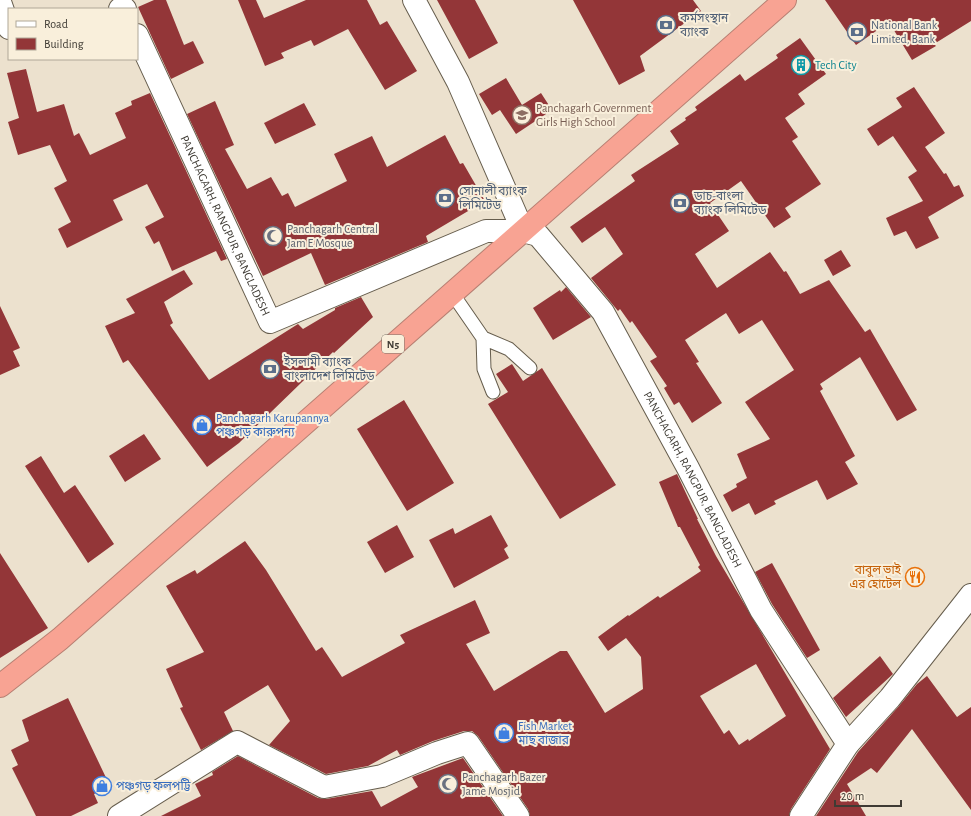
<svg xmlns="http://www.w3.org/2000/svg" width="971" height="816" viewBox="0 0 971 816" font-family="'Alegreya Sans','Noto Sans Bengali',sans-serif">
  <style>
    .building { fill: #933638; fill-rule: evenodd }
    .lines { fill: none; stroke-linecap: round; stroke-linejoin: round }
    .lane-casing { stroke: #665d4d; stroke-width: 15 }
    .street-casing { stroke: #665d4d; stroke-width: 24 }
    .highway-casing { stroke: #b77f72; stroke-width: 24 }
    .lane { stroke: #fff; stroke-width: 13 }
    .street { stroke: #fff; stroke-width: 22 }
    .highway { stroke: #f8a393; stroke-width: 22 }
    .labels { text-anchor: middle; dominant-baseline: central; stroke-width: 4; stroke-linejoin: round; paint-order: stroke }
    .shield { fill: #f9efdb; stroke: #777166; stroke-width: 1 }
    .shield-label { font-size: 11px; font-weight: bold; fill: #3f3b34 }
    .service-label { font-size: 12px; fill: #4e5e75; stroke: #f9efdb; text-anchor: start }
    .culture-label { font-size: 12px; fill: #0d838f; stroke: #f9efdb; text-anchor: start }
    .education-label { font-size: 12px; fill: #785e54; stroke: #f9efdb; text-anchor: start }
    .street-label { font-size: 12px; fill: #3f3b34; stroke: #f9efdb }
    .worship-label { font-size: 12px; fill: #5b616d; stroke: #f9efdb; text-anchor: start }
    .shop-label { font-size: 12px; fill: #366cbe; stroke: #f9efdb; text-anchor: start }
    .food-label { font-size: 12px; fill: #c56008; stroke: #f9efdb; text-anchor: end }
  </style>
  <rect width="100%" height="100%" fill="#ece1ce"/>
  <path class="building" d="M154 0H166L184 45 193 41 204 63 171 79 138 7Z
    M238 0H256L264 18 306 0H367L380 25 387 21 417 71 385 90 348 29 314 46 311 40 281 53 284 58 265 66Z
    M437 0H475L498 43 469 59Z
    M573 0H693L701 11 640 56 645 71 619 85Z
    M825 0H971V21L934 44 936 46 912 60 889 22 856 45Z
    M800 38 826 74 798 94 805 104 785 118 798 137 792 141 821 184 785 208 791 217 774 228 741 181 710 203 729 231 695 254 717 288 770 252 784 272 786 271 800 294 829 280 865 332 870 329 917 410 897 421 860 357 820 384 823 389 820 391 855 456 845 462 858 484 827 500 817 480 774 501 776 504 755 515 749 503 732 512 723 495 737 487 736 484 747 478 737 454 770 439 745 402 794 370 762 320 739 334 726 313 685 340 699 362 696 363 722 403 692 423 679 402 674 405 664 388 667 386 650 361 657 357 632 321 630 323 620 309 618 311 591 278 623 254 605 227 582 243 570 227 635 181 631 175 679 144 670 131 686 120 685 118 697 110 695 107 740 74 745 81 778 58 776 55Z
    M26 69 37 112 64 104 74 136 79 133 90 155 126 138 115 113 132 105 131 101 150 93 227 259 221 261 216 251 172 271 159 241 154 244 145 227 164 217 147 184 113 200 123 220 67 248 58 229 71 222 54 188 67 181 50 145 18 155 8 122 19 118 7 73Z
    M506 78 522 105 541 93 552 110 516 134 500 110 492 115 479 94Z
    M914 87 945 133 925 147 944 174 946 173 954 187 959 185 964 196 928 217 939 238 916 249 906 231 894 236 886 218 923 201 908 177 917 171 893 136 878 146 867 129 902 107 896 98Z
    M215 101 234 145 225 149 247 189 271 177 282 196 288 193 295 207 347 181 334 154 372 136 387 167 445 135 460 164 463 163 485 201 426 236 428 242 325 285 311 253 263 276 187 114Z
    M304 103 316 125 275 144 264 123Z
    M841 250 851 266 833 276 824 260Z
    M184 270 193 284 164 302 173 323 170 325 209 380 298 324 303 329 335 310V308L361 297 373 317 334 353 333 352 239 443 207 467 128 360 123 363 105 326 135 313 126 299Z
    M566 287 591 317 553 340 533 308 560 290 561 292Z
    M0 306 20 348 13 351 20 366 0 375Z
    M512 364 523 381 542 368 616 485 560 519 488 404 508 392 496 374Z
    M404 400 454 483 407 511 357 429Z
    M144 434 161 459 125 482 109 456Z
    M41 456 64 493 75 485 114 544 88 563 25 466Z
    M677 474 698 519H697L716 556 830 749 791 809 789 816H530L528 809 478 736 472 731H464L433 741 400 755 397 750 368 766 326 774 269 745 290 721 268 685 224 712 233 731 201 750 180 708 183 707 166 669 204 652 166 586 195 570 197 574 245 541 266 570 316 651 322 647 342 677 405 643 400 635 475 600 490 633 466 644 494 691 560 651H567L605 713 643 689 641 657 626 638 608 651 598 637 628 615 629 616 658 596 660 598 701 571 698 567 700 565 680 527H678L659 482ZM756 664 786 716 749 741 748 739 739 745 729 730 724 734 700 696Z
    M491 515 508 546 504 549 509 558 454 588 429 540 453 528 455 534Z
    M397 525 414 557 385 573 367 542Z
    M0 553 48 628 0 658Z
    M772 563 820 650 807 658 772 604 755 572Z
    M880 656 893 674 846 717 833 698Z
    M927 676 957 717 971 707V810L912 729 877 773 871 768 847 784 866 816H816L858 752 899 706 917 684Z
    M68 698 110 786 94 794 98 803 71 816H36L12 768 18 765 11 750 29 741 22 720Z
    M238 756 318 798 326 799 372 791 381 807 418 787 412 777 463 758 503 816H161L201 796 195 784 213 775 212 772Z"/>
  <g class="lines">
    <defs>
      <path id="lane" d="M452 293 483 338 509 349 530 368
        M483 338 484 369 493 392"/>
      <g id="street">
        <path d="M414 0 458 82 523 231"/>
        <path d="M0 2 9 28"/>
        <path d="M120 9 124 8 125 9"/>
        <path id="s1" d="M137 35 270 322 486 231H523L538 235 603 312 688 468 761 610 848 744 801 816"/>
        <path d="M848 744 890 698 971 595"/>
        <path d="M119 816 237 742 324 787 382 776 437 753 468 743 518 816"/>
      </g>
      <path id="highway" d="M0 686 60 639 785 0"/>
    </defs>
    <use href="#lane" class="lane-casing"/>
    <use href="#street" class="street-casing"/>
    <use href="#highway" class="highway-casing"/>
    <use href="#lane" class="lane"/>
    <use href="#street" class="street"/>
    <use href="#highway" class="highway"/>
  </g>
  <defs>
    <symbol id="bank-ring" viewBox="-11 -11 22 22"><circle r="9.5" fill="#f9efdb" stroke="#5c6f8a" stroke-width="1.5"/><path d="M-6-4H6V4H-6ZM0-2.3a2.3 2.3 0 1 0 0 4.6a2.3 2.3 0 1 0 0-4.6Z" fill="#5c6f8a"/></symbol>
    <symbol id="building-ring" viewBox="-11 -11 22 22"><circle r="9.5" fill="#f9efdb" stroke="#0f9aa8" stroke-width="1.5"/><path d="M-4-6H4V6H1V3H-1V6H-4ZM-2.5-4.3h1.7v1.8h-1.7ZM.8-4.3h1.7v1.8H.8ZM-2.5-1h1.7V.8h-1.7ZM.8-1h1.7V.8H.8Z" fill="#0f9aa8"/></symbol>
    <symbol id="university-ring" viewBox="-11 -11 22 22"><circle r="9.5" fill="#f9efdb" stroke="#8d6e63" stroke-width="1.5"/><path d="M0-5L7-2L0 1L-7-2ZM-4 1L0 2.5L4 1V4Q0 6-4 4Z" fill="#8d6e63"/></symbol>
    <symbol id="mosque-ring" viewBox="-11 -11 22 22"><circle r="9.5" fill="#f9efdb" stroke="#6b7280" stroke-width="1.5"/><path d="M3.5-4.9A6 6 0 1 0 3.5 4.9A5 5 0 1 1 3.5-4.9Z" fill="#6b7280"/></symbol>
    <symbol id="shop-ring" viewBox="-11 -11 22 22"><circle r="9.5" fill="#f9efdb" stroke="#3f7fe0" stroke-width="1.5"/><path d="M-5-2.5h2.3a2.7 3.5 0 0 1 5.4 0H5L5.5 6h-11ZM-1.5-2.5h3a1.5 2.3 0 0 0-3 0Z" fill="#3f7fe0"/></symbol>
    <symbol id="restaurant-ring" viewBox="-11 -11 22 22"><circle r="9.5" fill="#f9efdb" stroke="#e8710a" stroke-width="1.5"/><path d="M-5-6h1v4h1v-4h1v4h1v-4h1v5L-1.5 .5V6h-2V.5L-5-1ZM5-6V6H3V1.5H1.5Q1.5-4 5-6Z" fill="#e8710a"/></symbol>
  </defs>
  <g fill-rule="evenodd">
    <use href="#bank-ring" x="655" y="14" width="22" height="22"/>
    <use href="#bank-ring" x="846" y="21" width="22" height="22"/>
    <use href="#building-ring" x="790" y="54" width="22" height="22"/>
    <use href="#university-ring" x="511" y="104" width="22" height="22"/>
    <use href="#bank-ring" x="434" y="187" width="22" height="22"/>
    <use href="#bank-ring" x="669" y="192" width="22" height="22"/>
    <use href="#mosque-ring" x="262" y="225" width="22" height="22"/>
    <use href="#bank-ring" x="259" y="358" width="22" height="22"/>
    <use href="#shop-ring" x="191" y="414" width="22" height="22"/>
    <use href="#restaurant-ring" x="904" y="566" width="22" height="22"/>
    <use href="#shop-ring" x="493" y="722" width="22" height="22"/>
    <use href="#mosque-ring" x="437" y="773" width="22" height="22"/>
    <use href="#shop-ring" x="91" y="775" width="22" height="22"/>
  </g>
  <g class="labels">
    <rect class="shield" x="382" y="335" width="22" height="18" rx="3"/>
    <g class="shield-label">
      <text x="393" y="344">N5</text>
    </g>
    <g class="service-label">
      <text x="680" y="18">কর্মসংস্থান<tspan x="680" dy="14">ব্যাংক</tspan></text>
      <text x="871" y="25">National Bank<tspan x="871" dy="14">Limited, Bank</tspan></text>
      <text x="459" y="191">সোনালী ব্যাংক<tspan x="459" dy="14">লিমিটেড</tspan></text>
      <text x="694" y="196">ডাচ-বাংলা<tspan x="694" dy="14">ব্যাংক লিমিটেড</tspan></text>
      <text x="284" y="362">ইসলামী ব্যাংক<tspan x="284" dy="14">বাংলাদেশ লিমিটেড</tspan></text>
    </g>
    <g class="culture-label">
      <text x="815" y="65">Tech City</text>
    </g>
    <g class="education-label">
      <text x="536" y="108">Panchagarh Government<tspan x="536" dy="14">Girls High School</tspan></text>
    </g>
    <g class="street-label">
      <text stroke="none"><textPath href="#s1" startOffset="210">PANCHAGARH, RANGPUR, BANGLADESH</textPath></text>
      <text stroke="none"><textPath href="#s1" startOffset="894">PANCHAGARH, RANGPUR, BANGLADESH</textPath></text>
    </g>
    <g class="worship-label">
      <text x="287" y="229">Panchagarh Central<tspan x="287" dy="14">Jam E Mosque</tspan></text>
      <text x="462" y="777">Panchagarh Bazer<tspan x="462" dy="14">Jame Mosjid</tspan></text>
    </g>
    <g class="shop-label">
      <text x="216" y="418">Panchagarh Karupannya<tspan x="216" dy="14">পঞ্চগড় কারুপন্য</tspan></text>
      <text x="518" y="726">Fish Market<tspan x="518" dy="14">মাছ বাজার</tspan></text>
      <text x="116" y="786">পঞ্চগড় ফলপট্টি</text>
    </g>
    <g class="food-label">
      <text x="901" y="570">বাবুল ভাই<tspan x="901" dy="14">এর হোটেল</tspan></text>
    </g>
  </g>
  <rect x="8" y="8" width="130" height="52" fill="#f9efdb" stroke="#afa798"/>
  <rect x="16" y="21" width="20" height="6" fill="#ffffff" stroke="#afa798"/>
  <text x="44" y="28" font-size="12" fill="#3f3b34">Road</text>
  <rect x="16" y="38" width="20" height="12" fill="#933638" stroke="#afa798"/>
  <text x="44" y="48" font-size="12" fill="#3f3b34">Building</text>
  <path d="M835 800v6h66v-6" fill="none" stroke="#3f3b34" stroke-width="2"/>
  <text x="841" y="800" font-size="12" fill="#3f3b34" stroke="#f9efdb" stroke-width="3" paint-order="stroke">20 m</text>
</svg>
